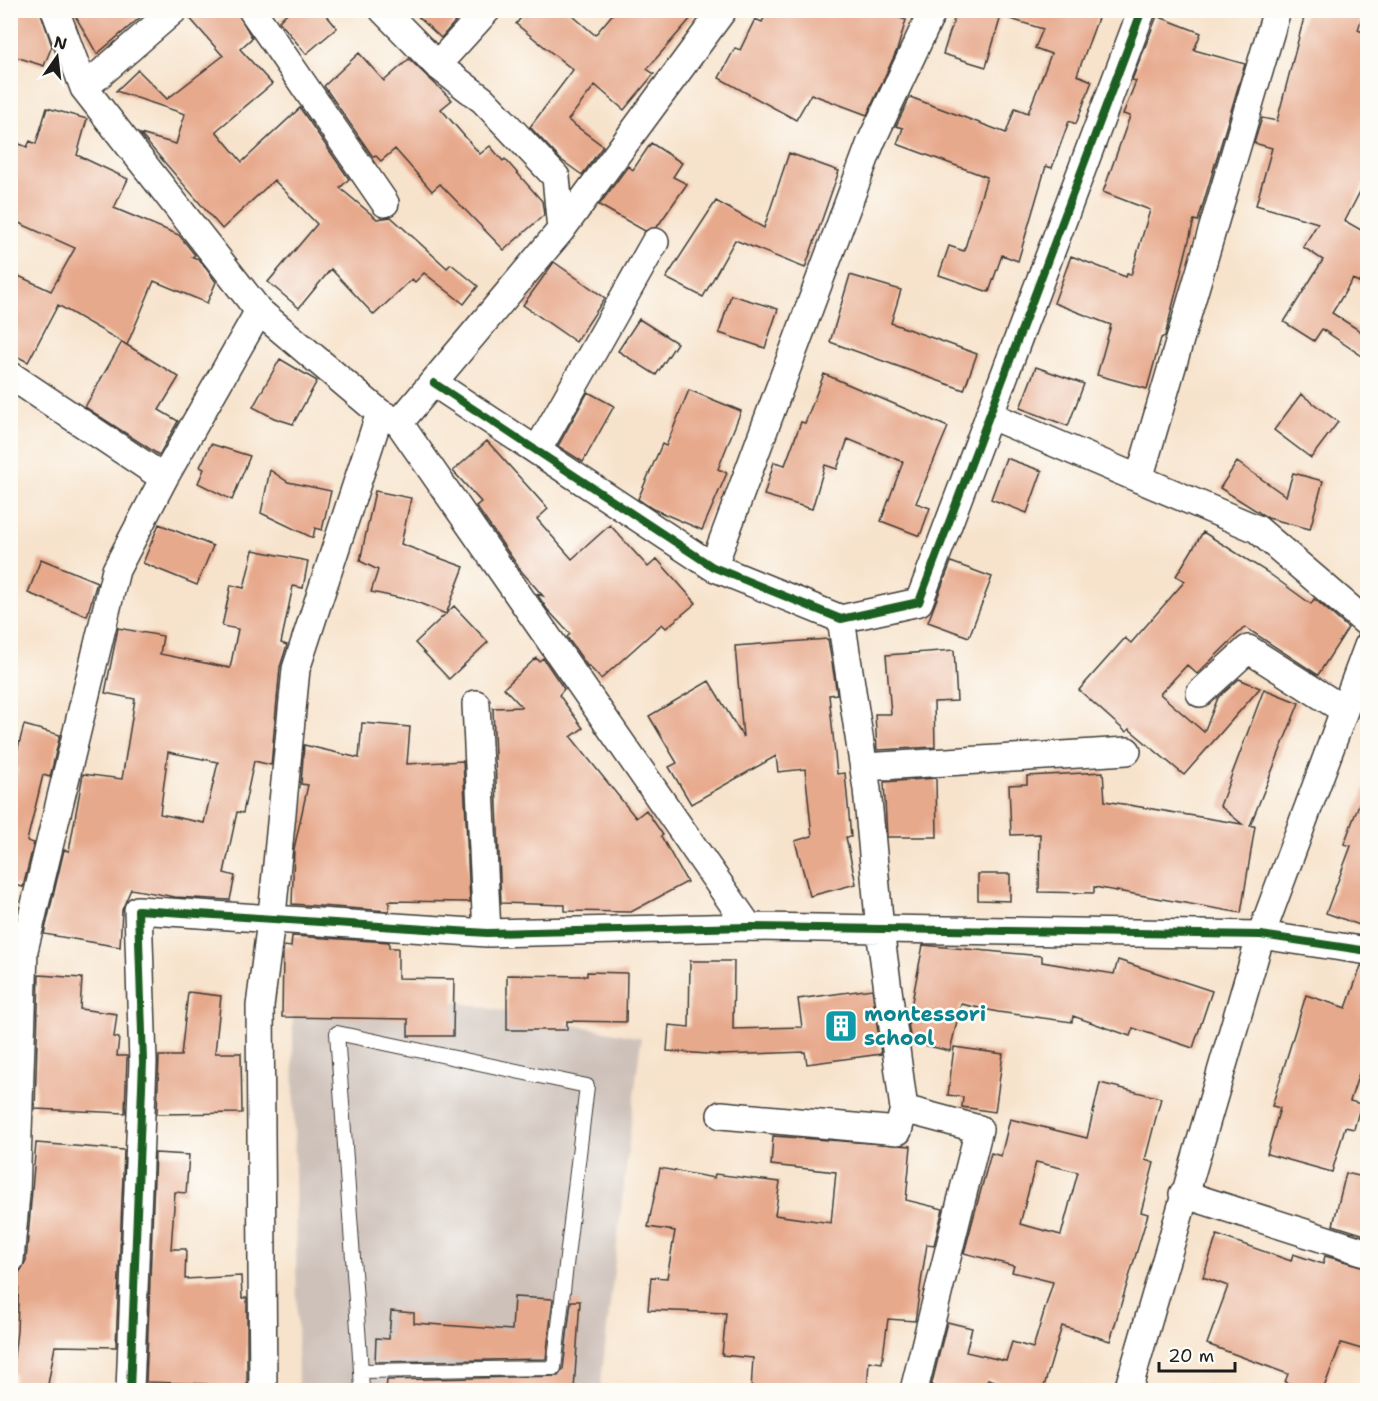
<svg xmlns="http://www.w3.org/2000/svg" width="1378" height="1401" viewBox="0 0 1378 1401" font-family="'Shantell Sans',sans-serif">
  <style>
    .industrial { fill: #cec1ba }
    .building { fill: #e7a98c; fill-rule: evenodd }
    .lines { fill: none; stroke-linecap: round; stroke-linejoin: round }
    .lane-casing { stroke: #3d3a36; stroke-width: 16 }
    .street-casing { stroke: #3d3a36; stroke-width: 30 }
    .lane { stroke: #fff; stroke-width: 14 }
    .street { stroke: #fff; stroke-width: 27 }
    .cycleway-casing { stroke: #fdfcf7; stroke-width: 11 }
    .cycleway { stroke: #1b5e20; stroke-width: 8 }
    .labels { text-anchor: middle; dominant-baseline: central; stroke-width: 5; stroke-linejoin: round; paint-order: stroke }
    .culture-label { font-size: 21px; font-weight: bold; fill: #0d838f; stroke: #fdfcf7; text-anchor: start }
  </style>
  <rect width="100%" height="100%" fill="#fdfcf7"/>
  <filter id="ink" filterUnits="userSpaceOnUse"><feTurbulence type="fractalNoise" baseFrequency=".0167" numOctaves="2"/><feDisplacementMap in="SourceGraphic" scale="12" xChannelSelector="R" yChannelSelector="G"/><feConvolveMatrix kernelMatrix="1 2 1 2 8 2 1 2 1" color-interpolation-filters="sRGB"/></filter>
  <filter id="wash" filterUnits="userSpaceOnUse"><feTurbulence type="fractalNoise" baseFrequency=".008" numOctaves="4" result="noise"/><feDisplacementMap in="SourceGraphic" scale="24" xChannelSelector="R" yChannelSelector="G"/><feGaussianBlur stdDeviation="1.35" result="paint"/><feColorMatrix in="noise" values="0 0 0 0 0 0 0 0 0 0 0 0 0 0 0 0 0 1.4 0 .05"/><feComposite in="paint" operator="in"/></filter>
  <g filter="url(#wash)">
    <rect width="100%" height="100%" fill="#f7e3cc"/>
    <path class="industrial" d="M292 970 641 1038 600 1390H298Z"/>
    <g id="blocks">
      <path class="building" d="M10 10H40L52 46 44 66 10 55Z
        M72 10H149L97 54Z
        M189 10H236L252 38 240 49 272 84 216 131 242 162 300 108 349 179 340 188 377 219 391 217 447 268 451 264 478 286 464 304 424 273 415 282 412 279 374 315 331 269 299 308 268 282 317 224 274 180 222 229 140 134 176 144 185 114 116 91 138 70 167 99 223 56 188 16Z
        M290 10H322L337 28 306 54 279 21Z
        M411 10H465L441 38Z
        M527 10H566L595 35 616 10H698L647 69 654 74 624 110 595 85 568 120 603 146 582 175 560 159 530 127 573 70 516 24Z
        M768 10H876L906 20 897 50 867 115 811 94 796 120 719 78 735 48 740 50 755 19 762 22Z
        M957 10H1101L1077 75 1092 81 1076 124 1069 121 1052 168 1046 166 1018 261 1002 255 989 292 939 275 949 246 964 251 987 177 897 144 903 128 896 126 910 97 1006 133 1015 108 1028 113 1051 54 1035 48 1043 29 1001 16 986 67 943 54Z
        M1306 10H1364L1358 30 1368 34V176L1345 221 1368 234V287L1353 279 1332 313 1368 336V360L1322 329 1314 341 1284 322 1323 260 1303 247 1318 223 1256 205 1272 148 1254 143 1262 118 1277 121Z
        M1157 16 1201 33 1194 50 1245 64 1198 221 1194 220 1165 336 1161 338 1147 389 1097 375 1111 325 1054 303 1071 256 1126 277 1127 274 1131 275 1150 210 1103 192 1130 116 1123 114 1136 81 1132 80Z
        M359 53 384 81 409 59 452 100 441 109 480 154 490 146 503 161 505 159 542 201 544 215 504 250 440 184 432 191 395 149 381 161 375 155 373 157 324 86Z
        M47 108 87 119 77 155 128 179 114 208 179 235 195 255 192 257 199 259 216 282 207 303 154 281 127 345 58 305 28 362 10 353V272L51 291 75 248 10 219V140L27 147 30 141 36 144Z
        M651 143 682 163 673 177 687 184 657 227 645 231 599 205 628 166 633 170Z
        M789 153 839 171 805 268 735 240 703 297 666 278 716 201 764 228Z
        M554 262 605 298 576 342 523 305Z
        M850 275 901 290 891 323 977 354 964 390 830 342Z
        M731 295 778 309 765 348 719 333Z
        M639 319 677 343 656 375 618 351Z
        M122 342 179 377 159 410 178 421 159 455 85 407Z
        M280 359 317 381 293 424 274 418 253 407Z
        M1036 367 1084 384 1068 426 1020 408Z
        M824 374 948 427 916 503 930 508 920 536 881 521 903 462 848 439 837 469 825 465 812 509 764 495 774 462 785 465 801 422 805 423Z
        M689 390 741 411 718 469 727 473 702 530 653 509 638 499 662 444 666 446Z
        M588 392 614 406 583 462 558 446Z
        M1301 394 1338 422 1311 458 1274 430Z
        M487 441 548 509 537 519 572 559 610 525 648 567 657 559 696 603 666 628 662 624 601 679 589 666 588 667 567 637 570 634 547 609 537 594 543 596 522 572 476 506 481 502 453 471Z
        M211 444 250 456 232 500 198 483 204 469 200 467Z
        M1006 458 1042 471 1027 513 991 499Z
        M1237 462 1286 496 1293 473 1323 481 1310 529 1268 518 1220 488Z
        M270 470 288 482 331 491 322 530 315 528 313 538 261 513Z
        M375 491 411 498 401 544 464 567 446 614 414 601 371 592 378 570 360 561Z
        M159 524 213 546 197 585 143 563Z
        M1203 532 1267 572 1311 604 1314 599 1317 601 1348 628 1318 675 1245 627 1197 674 1187 665 1160 694 1204 732 1218 698 1239 679 1260 688 1184 775 1129 729 1126 732 1079 690 1125 638 1131 643 1185 581 1176 576Z
        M253 550 308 561 303 588 293 586 281 643 287 645 280 667 271 765 254 761 243 813 237 812 224 873 235 876 230 900 175 897 131 889 122 910 120 947 44 934 64 850 69 851 83 774 122 779 135 699 105 693 118 628 163 636 160 654 230 668 238 629 222 626 231 585 244 588ZM168 752 218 762 204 823 160 814Z
        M41 559 97 582 87 616 28 593Z
        M951 562 992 577 969 637 928 622Z
        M454 606 488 642 449 679 415 643Z
        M828 639 837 694 829 695 837 774 845 773 851 837H846L856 884 810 896 795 841 812 836 805 769 778 772 776 756 691 804 669 767 677 763 649 716 709 681 743 737 735 646Z
        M954 650 957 701 934 702 935 747 877 750 875 714H891L886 655Z
        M536 658 539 661 543 658 564 689 559 695 583 728 571 737 636 818 646 810 663 835 661 836 687 882 631 912 565 911V905L501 903 493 708 522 707 504 688Z
        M1264 689 1299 703 1250 826H1255L1241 913 1094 887V893L1039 892 1040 834 1011 835 1009 785 1027 784V776L1103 772 1105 801 1242 824 1220 806Z
        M362 723 410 727 407 764 463 761 470 902 389 901V911L292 904 294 849 308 785 301 784 304 745 359 758Z
        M24 725 60 735 50 777 43 775 27 841 34 843 23 887 10 884V798L18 768 13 767Z
        M936 778 937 837H887L884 782Z
        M1365 788H1368V928L1326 913 1351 846 1344 844Z
        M978 874H1010V901L978 900Z
        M292 936 389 942V948H398V978L454 979 453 1036H408V1019L282 1017 283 952 284 946 291 947Z
        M923 945 1042 956V962L1114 974 1118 960 1212 991 1193 1048 1133 1028 1130 1036 1073 1016 1072 1022 998 1012 961 1004 950 1051 911 1042 908 1022Z
        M690 961H734L733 1029 802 1027 798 999 872 989 881 1054 807 1064 805 1052 721 1055 667 1051 669 1025 689 1027Z
        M1361 966H1368V1046L1350 1101 1361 1104 1354 1129 1345 1127 1332 1172 1267 1154 1280 1108 1272 1106 1306 995 1346 1008Z
        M587 972 627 973 626 1022 567 1021V1030H507V975L587 976Z
        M39 975 82 978 80 1009 117 1014 114 1037 119 1038 117 1056H127L125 1113 35 1109Z
        M188 992 221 996 215 1053H241L242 1113 157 1114 159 1056H181Z
        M954 1047 1003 1054 995 1112 962 1107 963 1097 948 1095Z
        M1100 1083 1161 1098 1145 1160 1154 1163 1141 1212 1148 1214 1110 1341 1062 1326 1043 1390H1026L988 1379 985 1390H946L931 1387 947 1322 972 1328 966 1352 1006 1361 1012 1342 1033 1348 1053 1282 1012 1272 1014 1266 964 1253 976 1208 991 1153 1001 1156 1010 1119 1087 1138ZM1036 1162 1078 1172 1061 1235 1020 1224Z
        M773 1136 911 1146 906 1200 943 1209 934 1245 927 1244 915 1321 888 1319 882 1363 869 1361 867 1390H751L753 1358 722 1355 726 1313 648 1310 651 1277 667 1278 675 1231 648 1227 660 1168 714 1178 715 1174 780 1182 775 1215 831 1223 836 1172 771 1165Z
        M36 1143 124 1150 116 1347 55 1346 47 1390H13L15 1374 12 1373 17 1331 19 1273 26 1261Z
        M155 1153 189 1155 186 1193 175 1192 171 1249H186L185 1279 241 1276 242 1298H247V1390H207V1384L146 1382Z
        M1346 1173 1368 1178V1236L1333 1225Z
        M1217 1235 1291 1261 1293 1254 1323 1264 1325 1256 1368 1268V1351L1341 1343 1323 1390H1309L1285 1382 1288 1374 1207 1344 1228 1286 1203 1277Z
        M514 1297 553 1299 546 1359 375 1362 376 1338 389 1339 391 1311 414 1313V1323L512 1330Z
        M571 1301H580L574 1390H386L387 1380 558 1376 563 1369Z"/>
    </g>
  </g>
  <g filter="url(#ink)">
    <use href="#blocks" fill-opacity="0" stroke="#3d3a36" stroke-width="1.5"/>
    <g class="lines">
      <defs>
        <path id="lane" d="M361 1371 554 1368 587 1086 337 1033 361 1371 362 1390"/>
        <path id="street" d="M55 10 84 88 259 311 380 413 399 423 749 927
          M252 10 385 203
          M383 10 437 65 483 100 556 177 561 230
          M437 65 487 10
          M84 88 174 10
          M10 375 164 478
          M434 383 713 567 841 619 919 602 1142 10
          M989 415 1257 529 1368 624
          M399 423 561 230 723 10
          M537 451 655 242
          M1139 479 1277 10
          M713 567 871 142 933 10
          M1200 693 1248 649 1344 710
          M476 704 487 933
          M864 767 1127 751
          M904 1109 979 1129 914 1390
          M721 1115 898 1131 904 1109 880 930 867 789 841 619
          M1183 1194 1368 1253
          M10 1260 16 1194 24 950 116 570 164 478 259 311
          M130 1390 143 1062 138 910 487 933 749 927 1261 935 1368 951
          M263 1390 260 1006 273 905 296 669 380 413
          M1128 1390 1261 935 1368 646"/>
      </defs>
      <use href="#lane" class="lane-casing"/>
      <use href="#street" class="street-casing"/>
      <use href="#lane" class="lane"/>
      <use href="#street" class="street"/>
      <defs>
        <path id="cycleway" d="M434 383 713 567 841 619 919 602 1142 10
          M130 1390 143 1062 138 910 487 933 749 927 1261 935 1368 951"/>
      </defs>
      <use href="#cycleway" class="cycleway-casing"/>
      <use href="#cycleway" class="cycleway"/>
    </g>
  </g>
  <defs>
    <symbol id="building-square" viewBox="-11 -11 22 22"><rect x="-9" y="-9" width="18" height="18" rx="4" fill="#0f9aa8" stroke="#fdfcf7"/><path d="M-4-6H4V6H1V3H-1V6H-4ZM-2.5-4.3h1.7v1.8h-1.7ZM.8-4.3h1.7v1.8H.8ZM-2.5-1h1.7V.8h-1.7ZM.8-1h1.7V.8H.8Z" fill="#fff"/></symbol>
  </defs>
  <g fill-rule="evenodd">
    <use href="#building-square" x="822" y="1007" width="38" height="38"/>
  </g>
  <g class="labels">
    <g class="culture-label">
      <text x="864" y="1014">montessori<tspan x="864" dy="24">school</tspan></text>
    </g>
  </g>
  <rect width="1378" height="1401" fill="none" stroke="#fdfcf7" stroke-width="36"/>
  <g transform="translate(57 57) rotate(14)" stroke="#fdfcf7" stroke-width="4.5" paint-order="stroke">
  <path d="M0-4.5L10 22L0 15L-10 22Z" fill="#1c1c1c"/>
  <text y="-9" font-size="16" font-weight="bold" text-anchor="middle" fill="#1c1c1c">N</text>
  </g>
  <path d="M1159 1362v9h76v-9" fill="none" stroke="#1c1c1c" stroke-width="3"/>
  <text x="1168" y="1362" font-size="18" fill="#1c1c1c" stroke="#fdfcf7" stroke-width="4.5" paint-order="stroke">20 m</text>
</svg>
